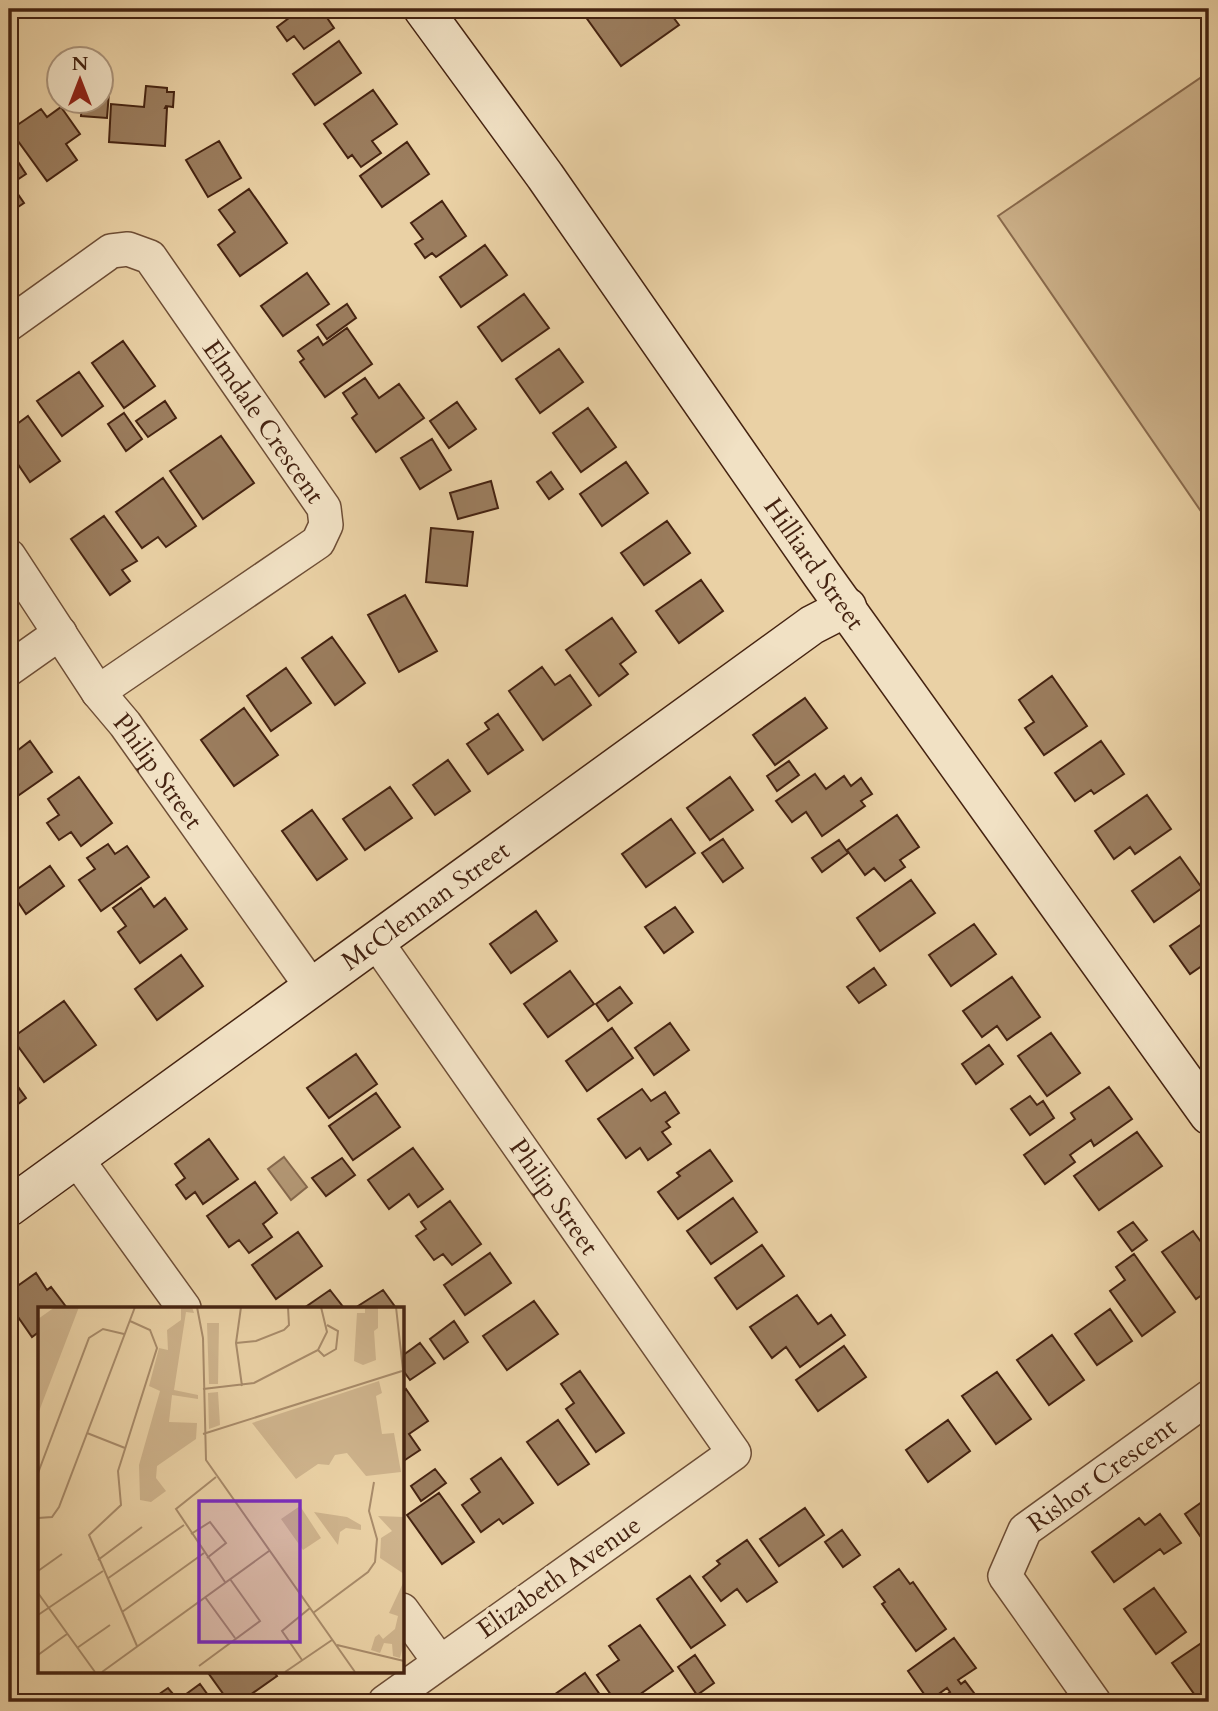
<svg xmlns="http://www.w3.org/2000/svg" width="1218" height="1711" viewBox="0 0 1218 1711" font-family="Cardo,serif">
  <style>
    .green { fill: #ceb38c; stroke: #8a6b4e; stroke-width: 2 }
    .water { fill: #b29673; stroke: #86684c; stroke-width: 2 }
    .building { fill: #9b7d5e; stroke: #452311; stroke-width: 2 }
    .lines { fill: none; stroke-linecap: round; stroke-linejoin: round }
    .street-casing { stroke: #6e4e36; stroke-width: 36 }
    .secondary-casing { stroke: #452311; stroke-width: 41 }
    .street { stroke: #f1e1c4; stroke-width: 33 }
    .secondary { stroke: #f1e1c4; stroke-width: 38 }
    .labels { text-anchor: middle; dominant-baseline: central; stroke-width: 7; stroke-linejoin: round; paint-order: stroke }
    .street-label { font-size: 26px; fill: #452311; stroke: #f1e1c4 }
    .inset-road { fill: none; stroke: #a88b6a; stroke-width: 2 }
    .view { fill: #7b2cbf; fill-opacity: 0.15; stroke: #7b2cbf; stroke-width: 3.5 }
    .inset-edge { fill: none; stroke: #452311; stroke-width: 3.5 }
  </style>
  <rect width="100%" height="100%" fill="#ead1a5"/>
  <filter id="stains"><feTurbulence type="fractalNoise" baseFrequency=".00286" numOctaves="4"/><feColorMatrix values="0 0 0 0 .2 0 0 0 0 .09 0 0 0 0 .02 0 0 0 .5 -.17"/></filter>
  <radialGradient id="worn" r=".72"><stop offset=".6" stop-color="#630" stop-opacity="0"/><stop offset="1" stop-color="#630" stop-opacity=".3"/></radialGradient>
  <path class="green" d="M1209 72V523L998 216Z"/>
  <path class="water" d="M284 1157 307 1187 291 1200 268 1169Z"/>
  <path class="building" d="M301 9H321L334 28 304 49 294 36 287 41 277 27Z
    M580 9H667L679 25 621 66Z
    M339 41 361 73 315 105 293 74Z
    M102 79H110L107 118 81 116 82 102H102Z
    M146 86 167 88V92H174L173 107 166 106 165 108H167L165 146 109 142 111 104 144 107Z
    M373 90 397 124 372 141 381 153 361 167 352 155 348 158 324 124Z
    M61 107 80 134 66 144 77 160 47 181 10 130 41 109 47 117Z
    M219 141 241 178 208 197 186 160Z
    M407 142 429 174 382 207 360 176Z
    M9 148 26 174 11 184 24 203 9 213Z
    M249 189 287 243 240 276 218 245 235 232 219 210Z
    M442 201 466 236 436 257 432 253 425 258 415 244 423 239 411 223Z
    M485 245 507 275 461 307 440 277Z
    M307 273 329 304 283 336 261 306Z
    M524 294 549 328 502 361 478 327Z
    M347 304 356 318 327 339 317 325Z
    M347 328 372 364 325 397 300 362 304 359 298 351 318 337 323 345Z
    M123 341 155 386 124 408 92 363Z
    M559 349 583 382 540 413 516 379Z
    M79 372 103 406 62 436 37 401Z
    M365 378 379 398 399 384 424 418 376 452 352 418 357 414 343 393Z
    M165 401 176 418 148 437 136 421Z
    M457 402 476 429 449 448 430 421Z
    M588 408 616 447 581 472 553 433Z
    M124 413 142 439 126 451 108 424Z
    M28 416 60 461 30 482 9 451V430Z
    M221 436 254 483 203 519 170 471Z
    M432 439 451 470 420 489 401 458Z
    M626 462 648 493 602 526 580 494Z
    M551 472 563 489 549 499 537 482Z
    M163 478 196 526 166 547 158 537 142 548 116 512Z
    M491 481 498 508 458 519 450 493Z
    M104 516 137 561 122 570 130 581 110 595 71 539Z
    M667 521 690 553 644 585 621 553Z
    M431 528 473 532 467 586 426 582Z
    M701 580 723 611 679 643 656 611Z
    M405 595 437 651 399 672 368 615Z
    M612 618 636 652 620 664 628 674 599 696 566 650Z
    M332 637 365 683 335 705 302 658Z
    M542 667 555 685 570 675 591 705 543 740 509 691Z
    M286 668 311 703 271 731 247 696Z
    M1052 676 1087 726 1044 755 1025 728 1034 722 1019 700Z
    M805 698 827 728 775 765 753 735Z
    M244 708 278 755 234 786 201 740Z
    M498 714 523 750 488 774 467 744 489 729 485 723Z
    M30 741 52 772 9 802V757Z
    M1101 741 1124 774 1094 794 1091 790 1075 801 1055 773Z
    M448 760 470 791 435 815 413 785Z
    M789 761 799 775 777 791 767 776Z
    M815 774 826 789 844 776 851 786 861 778 872 794 861 801 865 806 822 836 806 812 792 822 776 801Z
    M79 777 112 823 81 846 71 832 59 840 47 823 59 815 48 799Z
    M730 777 753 810 710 840 687 808Z
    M390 787 412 818 365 850 343 819Z
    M1147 795 1171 829 1135 854 1130 847 1114 859 1095 831Z
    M312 810 347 859 317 880 282 831Z
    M897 815 919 847 900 860 905 867 885 881 874 868 865 875 847 850Z
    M671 819 695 853 646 887 622 854Z
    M723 839 743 868 723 882 702 853Z
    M839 840 848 853 822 872 812 858Z
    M108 844 115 854 127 846 149 877 101 911 79 880 95 869 87 858Z
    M1180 857 1202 888 1154 922 1132 891Z
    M50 866 64 886 26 914 12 893Z
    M911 880 935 913 880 951 857 918Z
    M141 888 154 907 165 898 187 929 140 963 118 932 126 926 113 908Z
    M675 907 693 932 664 953 645 927Z
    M536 911 557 941 511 973 490 944Z
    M1205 922 1209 928V961L1190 974 1170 946Z
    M974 924 996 954 951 986 929 955Z
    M181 955 203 986 157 1020 135 989Z
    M874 968 886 985 859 1003 847 987Z
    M570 971 594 1004 548 1037 524 1004Z
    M1012 977 1040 1017 1007 1040 997 1026 982 1037 963 1011Z
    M620 987 632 1003 608 1021 596 1004Z
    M64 1001 96 1045 44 1082 12 1038Z
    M670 1023 689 1050 654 1075 635 1048Z
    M612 1028 633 1058 587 1091 566 1061Z
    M1051 1033 1080 1073 1047 1096 1018 1056Z
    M989 1045 1003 1064 976 1084 962 1064Z
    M356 1054 377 1084 329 1118 307 1088Z
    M9 1074 26 1098 9 1111Z
    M1109 1087 1132 1119 1094 1146 1091 1140 1070 1155 1075 1162 1045 1184 1024 1155 1075 1119 1071 1113Z
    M642 1089 651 1101 665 1092 679 1113 666 1122 670 1127 662 1132 671 1144 648 1160 640 1148 626 1158 598 1119Z
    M376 1093 400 1127 353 1160 329 1126Z
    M1030 1096 1037 1105 1043 1101 1054 1118 1030 1135 1011 1109Z
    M1137 1132 1162 1166 1099 1210 1074 1176Z
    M209 1139 238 1179 203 1204 195 1192 186 1199 176 1185 185 1178 175 1164Z
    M413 1148 443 1189 418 1207 409 1194 389 1209 368 1180Z
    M710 1150 732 1181 678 1219 658 1192 680 1176 677 1173Z
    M342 1158 355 1175 326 1196 312 1178Z
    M255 1182 277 1213 263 1224 272 1237 249 1253 239 1240 229 1247 207 1216Z
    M733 1198 757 1232 711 1264 687 1231Z
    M450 1201 481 1244 452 1265 443 1254 434 1260 416 1236 426 1229 421 1222Z
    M1133 1222 1147 1240 1132 1251 1118 1232Z
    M1193 1231 1209 1253V1290L1196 1299 1162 1252Z
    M298 1232 322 1266 276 1299 252 1265Z
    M762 1245 784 1276 737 1309 715 1278Z
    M490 1253 511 1283 465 1315 444 1285Z
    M1134 1254 1175 1312 1142 1336 1110 1291 1125 1280 1116 1267Z
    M36 1273 47 1290 51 1287 67 1308H40V1331L32 1337 9 1304V1292Z
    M330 1290 344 1308H304Z
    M383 1290 396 1308H355Z
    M797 1295 818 1324 831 1315 845 1335 800 1367 786 1347 772 1358 750 1327Z
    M534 1301 558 1334 507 1370 483 1336Z
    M1110 1309 1132 1341 1097 1365 1075 1334Z
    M454 1321 468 1342 444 1359 430 1339Z
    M1052 1335 1084 1380 1049 1405 1017 1360Z
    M420 1343 435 1363 410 1380 402 1369V1356Z
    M844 1346 866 1377 818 1411 796 1380Z
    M580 1371 624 1433 596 1452 566 1409 574 1403 561 1384Z
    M997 1372 1031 1419 996 1444 962 1396Z
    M406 1389 428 1421 409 1434 420 1450 402 1462V1392Z
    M558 1420 589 1464 558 1485 527 1442Z
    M948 1420 970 1451 928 1482 906 1450Z
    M501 1458 533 1503 503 1524 499 1519 481 1532 462 1505 480 1492 471 1479Z
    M435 1469 446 1483 421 1501 411 1486Z
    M439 1493 474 1542 442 1564 407 1515Z
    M1209 1497V1545L1207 1546 1185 1514Z
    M805 1508 824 1535 779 1566 760 1539Z
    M1160 1514 1181 1543 1164 1554 1160 1549 1114 1582 1092 1552 1139 1518 1145 1525Z
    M842 1530 860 1555 843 1567 825 1542Z
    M747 1540 777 1582 747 1602 737 1589 721 1601 703 1577 720 1564 717 1561Z
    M899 1569 910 1584 913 1582 946 1629 916 1651 882 1604 885 1602 874 1587Z
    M690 1576 725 1625 691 1648 657 1599Z
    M1154 1588 1186 1632 1156 1654 1124 1609Z
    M640 1625 673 1671 629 1702H616L597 1675 619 1660 609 1646Z
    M954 1638 976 1668 958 1680 961 1684 965 1681 977 1697 970 1702H938L950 1692 947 1688 929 1701 908 1671Z
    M1203 1642 1209 1651V1689L1197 1698 1172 1663Z
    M695 1655 714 1683 697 1695 678 1667Z
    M215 1671H273L277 1676 240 1702H229L209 1674Z
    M585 1673 605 1702H554L551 1697Z
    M200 1684 213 1702H154L152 1699 168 1688 178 1700Z"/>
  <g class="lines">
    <defs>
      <g id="street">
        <path id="s1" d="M9 324 111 251 128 249 150 257 324 508 326 525 318 542 98 692"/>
        <path id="s2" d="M9 556 98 692 125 724 311 986"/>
        <path d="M9 669 60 633"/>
        <path id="s3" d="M375 940 734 1453 385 1702"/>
        <path d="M76 1158 184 1308"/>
        <path d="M402 1610 439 1661"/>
        <path id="s4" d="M1094 1702 1005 1576 1025 1530 1209 1397"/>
      </g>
      <g id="secondary">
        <path id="s5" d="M423 9 545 176 822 575 1209 1115"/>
        <path id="s6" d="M9 1207 812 625 847 607"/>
      </g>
    </defs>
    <use href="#street" class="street-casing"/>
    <use href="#secondary" class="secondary-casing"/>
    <use href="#street" class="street"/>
    <use href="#secondary" class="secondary"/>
  </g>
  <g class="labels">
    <g class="street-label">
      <text stroke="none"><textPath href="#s1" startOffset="366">Elmdale Crescent</textPath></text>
      <text stroke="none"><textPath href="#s5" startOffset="679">Hilliard Street</textPath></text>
      <text stroke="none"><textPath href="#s2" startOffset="262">Philip Street</textPath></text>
      <text stroke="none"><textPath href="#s6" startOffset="514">McClennan Street</textPath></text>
      <text stroke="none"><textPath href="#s3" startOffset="313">Philip Street</textPath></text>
      <text stroke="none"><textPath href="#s4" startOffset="299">Rishor Crescent</textPath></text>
      <text transform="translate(559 1577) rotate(-35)">Elizabeth Avenue</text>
    </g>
  </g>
  <g transform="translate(38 1307)">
    <rect width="366" height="366" fill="#ead1a5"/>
    <path d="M17 0H41L0 107V12ZM143 0H154L156 6 148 5 136 83 160 88V92L134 88 131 115 159 116 158 132 119 159 118 171 128 184 113 195 102 193 101 158 122 84 111 79 121 41 130 43 129 23 143 13ZM327 0H340V21L336 24 338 53 325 58 316 54 319 6H327ZM169 16H181L180 77H171ZM341 74 344 86 338 89 344 127 356 126 363 165 328 169 309 146 297 148 291 158 280 157 258 172 214 116ZM180 85 182 118 171 122 170 86ZM262 199 283 231 265 243 243 212ZM276 205 309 210 323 218V223L308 221 302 225 300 238ZM340 209 366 210V267L342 251 343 231 354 224ZM366 274V335L362 351 355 349 354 337 346 336 342 346 333 343 337 330 341 327 345 332 357 322 360 309 351 306Z" fill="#ceb38c"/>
    <path class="inset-road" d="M159 0 165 31 168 153 317 365M203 0 198 36 204 79M358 0 366 72M92 14 112 23 119 41 80 164 83 198 51 228 99 339M198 36 218 34 246 23 251 18 250 0M280 43 286 49 298 42 300 24 289 18M165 82 216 76 280 43 289 25 283 0M49 126 87 141M165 127 364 64M0 166 51 31 65 22 86 27M178 170 138 202 187 275M0 211 14 210 21 200 97 0M153 227 172 215 188 236 169 251M60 253 104 220M0 264 24 247M69 272 146 218M0 286 57 365M167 290 197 331M84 305 166 246M275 306 330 265 337 255 339 232 331 204 336 175M0 308 65 264M299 338 366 354M39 341 72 318M0 348 29 327M264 353 244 324 272 301M161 359 222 314 192 272M64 365 231 244M247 365 294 333"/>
    <path class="view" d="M161 194H262V335H161Z"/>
    <rect width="366" height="366" class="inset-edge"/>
  </g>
  <rect width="1218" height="1711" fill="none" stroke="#ead1a5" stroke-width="35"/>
  <rect x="10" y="10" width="1197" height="1690" fill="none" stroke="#452311" stroke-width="3.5"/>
  <rect x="18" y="18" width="1183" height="1676" fill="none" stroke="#452311" stroke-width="2"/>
  <g transform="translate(80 80)"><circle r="33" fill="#f1e1c4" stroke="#ac957c" stroke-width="2"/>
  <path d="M0-5L12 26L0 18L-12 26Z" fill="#8f2418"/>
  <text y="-10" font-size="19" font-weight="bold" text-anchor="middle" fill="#452311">N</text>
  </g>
  <rect width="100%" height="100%" filter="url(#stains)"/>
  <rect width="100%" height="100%" fill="url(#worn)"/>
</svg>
